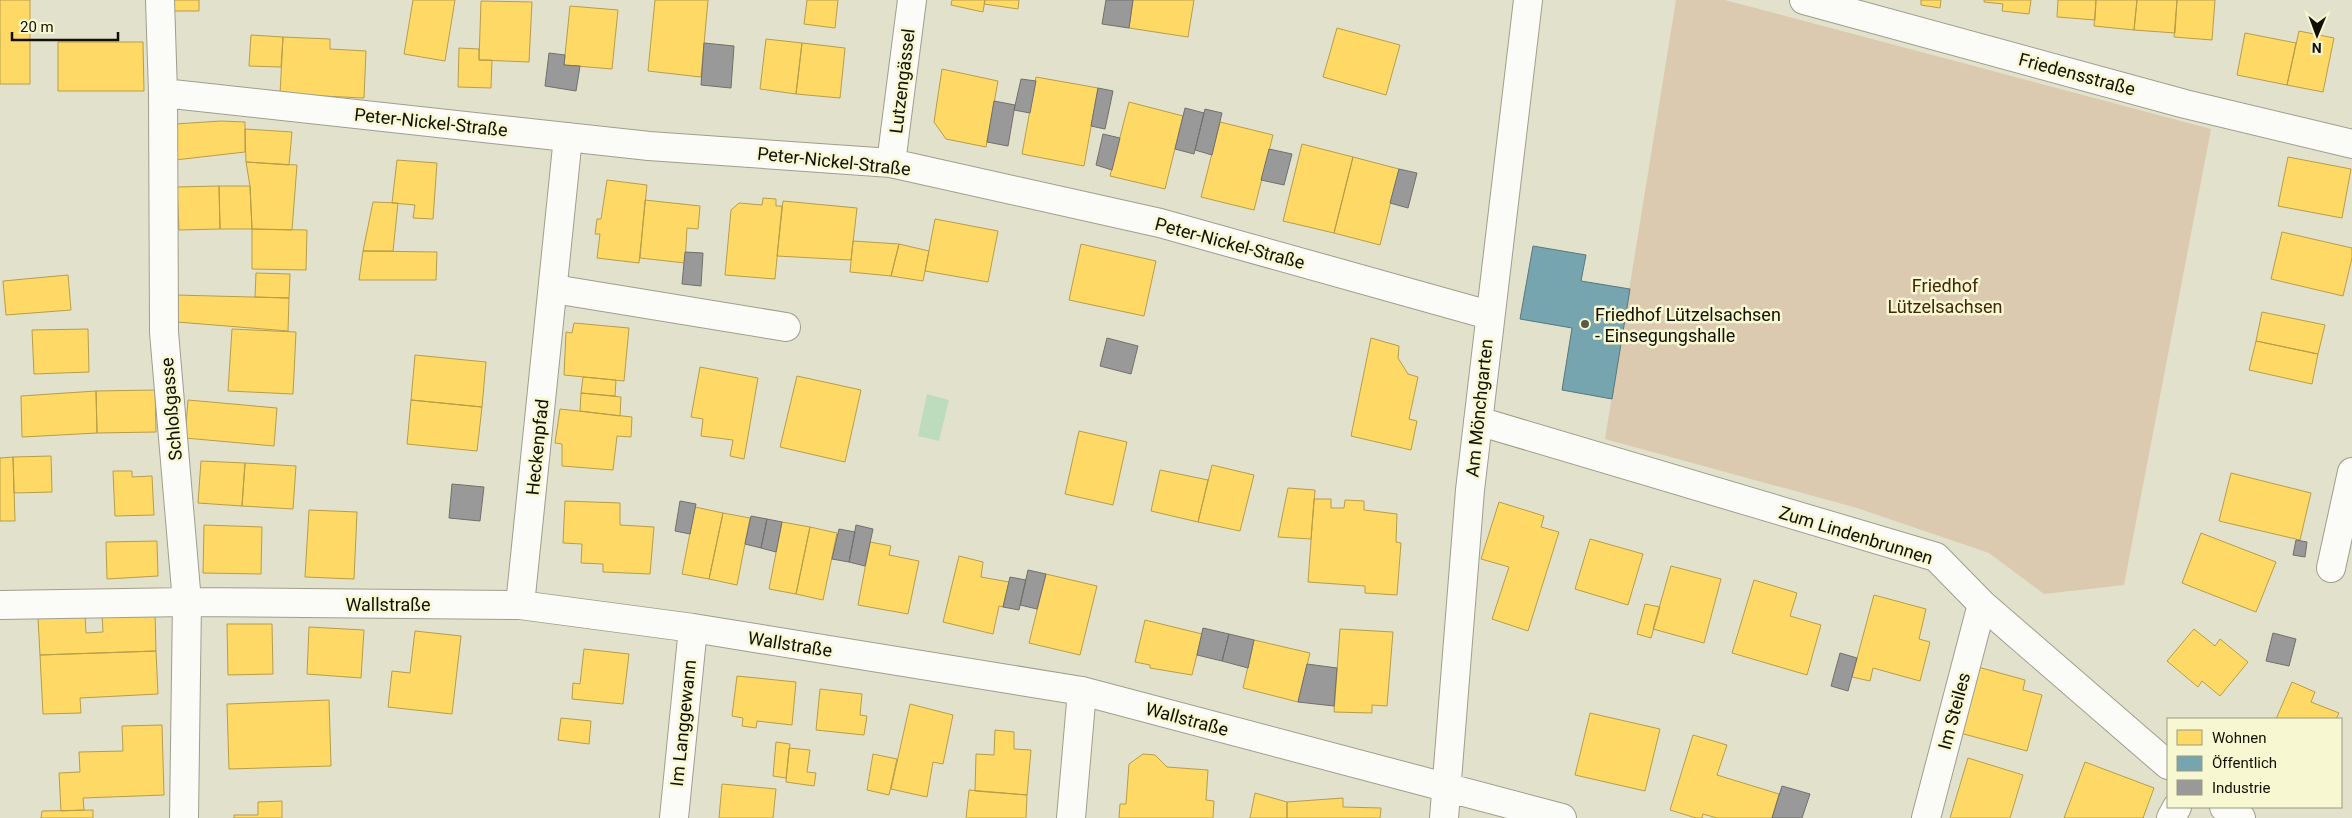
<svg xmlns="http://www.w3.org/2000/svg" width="2352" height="818" viewBox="0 0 2352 818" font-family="Roboto,sans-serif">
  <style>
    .green { fill: #dbc9b0 }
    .water { fill: #bddcbd }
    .homes { fill: #ffd966; stroke: #b79d49 }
    .public { fill: #76a5af; stroke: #57787c }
    .industry { fill: #999; stroke: #70706c }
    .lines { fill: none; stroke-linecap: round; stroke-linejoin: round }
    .minor-casing { stroke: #9e9e8d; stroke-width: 30 }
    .minor { stroke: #fbfbf7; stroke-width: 28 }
    .poi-dot { fill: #5a5a4a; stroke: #f7f7d1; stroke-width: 2 }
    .labels { text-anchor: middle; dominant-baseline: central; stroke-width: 5; stroke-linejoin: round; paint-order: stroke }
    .street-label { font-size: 18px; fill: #101004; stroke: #f7f7d1 }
    .park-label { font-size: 18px; fill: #42260a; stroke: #f7f7d1 }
    .poi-label { font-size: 18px; fill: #101004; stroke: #f7f7d1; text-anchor: start }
  </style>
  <rect width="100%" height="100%" fill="#e2e2cc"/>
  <path class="green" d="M1676 0H1725L2211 129 2124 585 2044 594 1989 553 1857 508 1605 439Z"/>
  <path class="water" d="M927 394 949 400 939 441 918 436Z"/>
  <path class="homes" d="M0 0H30V84H0Z
    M169 0H199V11H169Z
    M413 0H455L445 61 404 54Z
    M655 0H708L701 77 648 71Z
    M807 0H838L835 28 804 24Z
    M952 0H985L983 12 951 5Z
    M985 0H1019L1018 9 984 4Z
    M1133 0H1194L1188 37 1129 28Z
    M1921 0H1941L1940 8 1921 5Z
    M1984 0H2031L2029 14 2002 11 2003 4 1984 2Z
    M2058 0H2096L2095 20 2057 17Z
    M2096 0H2137L2134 30 2094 26Z
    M2137 0H2177L2175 33 2134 30Z
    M2177 0H2215L2212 40 2174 37Z
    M481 1 532 2 529 62 479 60Z
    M570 6 618 10 612 69 564 65Z
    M1337 28 1400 45 1386 95 1323 77Z
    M2299 31 2334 38 2323 92 2287 85Z
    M2245 33 2296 43 2287 85 2237 75Z
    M251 35 283 37 281 67 249 66Z
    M283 37 330 39V49L366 51 364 98 280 94Z
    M766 39 802 43 796 94 760 89Z
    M58 42H143L144 91H58Z
    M802 43 845 48 840 98 796 94Z
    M459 48 479 49V60H492L491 88 458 87Z
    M942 69 998 81 986 147 946 139 934 122Z
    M1036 77 1098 88 1084 166 1022 154Z
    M1129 102 1183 116 1165 189 1110 176Z
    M221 121 245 122V152L175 160V124Z
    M1220 122 1273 135 1254 210 1201 197Z
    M245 129 292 132 289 165 246 162Z
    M1302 144 1353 157 1334 233 1283 221Z
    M1353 157 1399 169 1380 245 1334 233Z
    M2288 157 2351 169 2342 218 2278 206Z
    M397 160 437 163 433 219 413 218 415 205 392 203Z
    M246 162 297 165 292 230 252 229 250 186Z
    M607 180 647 185 639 263 597 258 600 234H595L597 219H601Z
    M219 186H250L252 229H220Z
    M219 186 220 229 179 230 177 187Z
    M763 198 776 199V206H782L775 279 725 275 731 210 739 203 762 205Z
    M645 200 700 206 698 229 687 228 685 263 640 258Z
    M783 201 857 208 851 260 777 256Z
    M373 202 398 203 393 251H363Z
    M935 219 998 231 988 282 925 271Z
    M252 229 307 230 306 270 252 269Z
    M2282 232 2352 248V258L2343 296 2271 279Z
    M853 241 899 244 891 276 850 272Z
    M899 244 929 251 923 281 891 276Z
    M1081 244 1156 261 1144 316 1069 300Z
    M363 251 437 252 436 280H359Z
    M256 273 290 274 289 298 255 297Z
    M68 275 71 310 6 315 3 281Z
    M176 295 289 298 288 331 177 322Z
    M2262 312 2325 325 2318 354 2256 341Z
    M574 323 629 328 624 381 564 375 566 332 572 333Z
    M88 329 89 372 34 374 32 330Z
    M232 329 296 332 293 394 228 391Z
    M1371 338 1399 346 1398 358 1408 374 1418 377 1409 419 1417 421 1411 450 1351 436Z
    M2256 341 2318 354 2312 384 2249 370Z
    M415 355 486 362 482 407 411 400Z
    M700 367 758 378 744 459 730 456 733 440 701 436 703 419 691 417Z
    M797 376 861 390 845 462 780 447Z
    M583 377 616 380 615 396 581 393Z
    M155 390 156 432 97 433 96 391Z
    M96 391 97 433 22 437 21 396Z
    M581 393 621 397 620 416 580 411Z
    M188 400 277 408 274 446 185 438Z
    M411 400 482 407 477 451 407 444Z
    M560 409 632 417 631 437 617 436 613 470 562 466V444L555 443Z
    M1079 431 1127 442 1113 505 1065 494Z
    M51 456 52 492 14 493 13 457Z
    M13 457 15 521H0V458Z
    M201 461 245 463 242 506 198 503Z
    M245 463 296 466 293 509 242 506Z
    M1212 465 1254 475 1240 531 1198 522Z
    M1160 470 1208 480 1198 522 1151 511Z
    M113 471H132V477L152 476 154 515 115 516Z
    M2231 473 2311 493 2300 540 2219 521Z
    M1288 488 1315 490 1311 539 1278 537Z
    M1314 499H1331V508H1344L1345 500 1364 501V510L1397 514 1396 542 1401 543 1397 595 1365 593V586L1308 582Z
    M565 501 620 503V525L654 527 650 574 603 572V564L581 563 582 544 563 543Z
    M1499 502 1544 516 1541 527 1559 532 1528 631 1492 619 1509 567 1481 559Z
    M695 507 723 513 709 579 682 574Z
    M309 510 357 512 354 579 305 577Z
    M723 513 750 518 737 585 709 579Z
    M782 522 810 527 796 594 769 589Z
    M204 525 262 527 261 574 203 573Z
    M810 527 837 533 823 600 796 594Z
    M2201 533 2276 562 2256 612 2182 583Z
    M1590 539 1643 554 1628 605 1575 589Z
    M157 541 158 576 107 579 106 542Z
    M870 542 891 546 889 555 919 561 908 614 858 605Z
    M959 556 983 562 981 577 1009 582 1003 607 999 606 993 634 943 622Z
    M1671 566 1721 579 1704 643 1653 629Z
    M1046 574 1097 586 1080 655 1029 643Z
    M1754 580 1797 593 1790 616 1821 625 1807 675 1732 653Z
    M1874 595 1926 609 1919 639 1930 642 1920 681 1873 668 1870 681 1852 677Z
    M1645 604 1660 607 1651 638 1637 634Z
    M155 611 156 651 40 655 38 618 85 615 86 633 103 632 102 613Z
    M1145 620 1202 634 1192 675 1150 668V665L1135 662Z
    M227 624H272L273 674 228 675Z
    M309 627 364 630 361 678 307 674Z
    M1340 629 1393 632 1387 706 1372 705V713L1334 712Z
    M2194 629 2215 646 2220 639 2248 662 2220 696 2202 681 2198 687 2167 661Z
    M415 631 461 636 452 714 388 707 392 671 410 673Z
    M1254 640 1310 653 1298 702 1243 688Z
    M584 649 629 654 623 704 572 699 573 683 580 684Z
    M156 651 158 694 80 698 81 713 43 714 40 655Z
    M1978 667 2025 680 2023 690 2042 695 2027 751 1960 733Z
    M737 676 796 682 792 725 757 721 756 728 742 726 743 718 732 716Z
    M2292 682 2315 692 2311 702 2339 713 2336 719H2276Z
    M820 689 862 694 860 715 867 716 864 735 816 730Z
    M329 700 331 766 229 769 227 704Z
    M910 704 953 715 943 764 933 762 927 797 891 789Z
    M1590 713 1660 729 1645 791 1575 775Z
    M561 718 591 721 589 744 558 740Z
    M162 725 164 795 83 798 84 810 61 811 59 773 80 772 79 752 123 751 122 726Z
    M995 730 1014 732V749L1031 750 1027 795 975 791 976 754 994 755Z
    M1693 735 1727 745 1717 775 1779 794 1772 818H1717L1703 814 1702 818H1696L1670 810Z
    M776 742 790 744 786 778 773 776Z
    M789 748 810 750 807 772 816 773 814 786 786 782Z
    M873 754 897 759 889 795 867 790Z
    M1143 754 1155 755 1167 767 1208 770 1206 800 1214 801 1213 818H1119L1120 804H1126L1129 764Z
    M1968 758 2023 775 2010 818H1950Z
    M2085 762 2154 788 2143 818H2064Z
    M722 784 776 789 773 818H719Z
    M969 790 1027 795 1026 818H966Z
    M1255 793 1287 802V818H1250Z
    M1343 798V807L1381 808 1380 818H1287V802Z
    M282 801V818H234V815H258V802Z
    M93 810V818H41L42 811Z"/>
  <path class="public" d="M1533 246 1586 255 1581 281 1630 289 1612 399 1562 390 1572 328 1520 319Z"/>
  <path class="industry" d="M1106 0H1133L1129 28 1102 24Z
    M704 43 734 46 731 88 701 85Z
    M549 53 565 55 564 65 580 66 576 91 545 86Z
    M1021 79 1036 81 1030 113 1014 110Z
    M1098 88 1113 91 1105 129 1091 126Z
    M994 101 1015 105 1008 146 987 142Z
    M1185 108 1204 113 1194 154 1175 149Z
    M1205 109 1222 113 1212 155 1195 150Z
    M1103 134 1120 138 1112 170 1096 165Z
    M1269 149 1292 154 1284 185 1261 180Z
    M1399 169 1417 173 1408 208 1390 203Z
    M685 252 703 253 701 286 682 284Z
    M1107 338 1138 346 1131 374 1100 366Z
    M452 484 484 487 480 521 449 518Z
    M680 501 696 504 690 534 675 531Z
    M751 516 767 519 761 548 745 544Z
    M767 519 782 522 776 552 761 548Z
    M856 525 873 529 865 566 849 562Z
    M839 529 855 532 849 562 832 559Z
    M2296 540 2307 542 2305 557 2293 555Z
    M1028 570 1046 574 1037 609 1020 605Z
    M1010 577 1026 580 1019 610 1003 607Z
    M1203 628 1229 634 1222 661 1197 655Z
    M2273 633 2296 639 2289 666 2266 661Z
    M1229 634 1254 640 1248 668 1222 661Z
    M1840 653 1857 658 1848 691 1831 686Z
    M1307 664 1337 668 1334 706 1298 702Z
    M1782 786 1810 794 1802 818H1772Z"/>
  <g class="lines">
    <defs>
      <path id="minor" d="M160 0 163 93 164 332 187 602 184 818
        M1804 0 2185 104 2352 144
        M163 93 649 146 891 163 1160 223 1489 315
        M891 163 912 0
        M554 289 786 327
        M1478 421 1936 557 1982 604 2168 765
        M2331 568 2352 472
        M0 605 187 602 520 605 693 628 1082 691 1562 818
        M520 605 568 137
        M2224 807 2241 818
        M674 818 693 628
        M1071 818 1082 691
        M1444 818 1470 490 1528 0
        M1926 818 1982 604
        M2171 818 2177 807"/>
    </defs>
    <use href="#minor" class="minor-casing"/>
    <use href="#minor" class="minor"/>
  </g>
  <circle class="poi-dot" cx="1585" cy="324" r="5"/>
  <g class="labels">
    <g class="street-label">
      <text transform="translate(2077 74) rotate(15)">Friedensstraße</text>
      <text transform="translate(902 81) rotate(-83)">Lutzengässel</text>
      <text transform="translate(431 122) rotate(6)">Peter-Nickel-Straße</text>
      <text transform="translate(834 161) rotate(6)">Peter-Nickel-Straße</text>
      <text transform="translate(1230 243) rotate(15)">Peter-Nickel-Straße</text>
      <text transform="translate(1479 408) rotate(-84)">Am Mönchgarten</text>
      <text transform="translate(171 409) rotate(-95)">Schloßgasse</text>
      <text transform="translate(537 447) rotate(-84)">Heckenpfad</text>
      <text transform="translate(1856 535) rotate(17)">Zum Lindenbrunnen</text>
      <text x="388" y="604">Wallstraße</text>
      <text transform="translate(790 644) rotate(9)">Wallstraße</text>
      <text transform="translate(1954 711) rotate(-75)">Im Steiles</text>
      <text transform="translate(1187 719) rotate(15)">Wallstraße</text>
      <text transform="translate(683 723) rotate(-84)">Im Langgewann</text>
    </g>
    <g class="park-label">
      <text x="1945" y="285">Friedhof<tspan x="1945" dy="21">Lützelsachsen</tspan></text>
    </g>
    <g class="poi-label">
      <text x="1595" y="314">Friedhof Lützelsachsen<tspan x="1595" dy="21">- Einsegungshalle</tspan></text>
    </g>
  </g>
  <rect x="2167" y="718" width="175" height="90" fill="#f7f7d1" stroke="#9b9b7f"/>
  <rect x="2177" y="730" width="25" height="15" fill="#ffd966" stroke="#9b9b7f"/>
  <text x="2212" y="743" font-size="15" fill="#101004">Wohnen</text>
  <rect x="2177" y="756" width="25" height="15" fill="#76a5af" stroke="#9b9b7f"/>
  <text x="2212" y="768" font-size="15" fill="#101004">Öffentlich</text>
  <rect x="2177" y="780" width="25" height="15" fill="#999999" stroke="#9b9b7f"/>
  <text x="2212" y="793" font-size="15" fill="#101004">Industrie</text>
  <g transform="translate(2317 35) rotate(181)" stroke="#f7f7d1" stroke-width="4" paint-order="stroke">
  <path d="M0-4L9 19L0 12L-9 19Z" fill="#101004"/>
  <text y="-8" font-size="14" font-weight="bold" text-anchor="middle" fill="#101004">N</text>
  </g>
  <path d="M12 32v8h106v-8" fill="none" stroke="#101004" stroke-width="2.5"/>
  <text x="20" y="32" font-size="15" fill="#101004" stroke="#f7f7d1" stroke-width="4" paint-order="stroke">20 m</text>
</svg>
